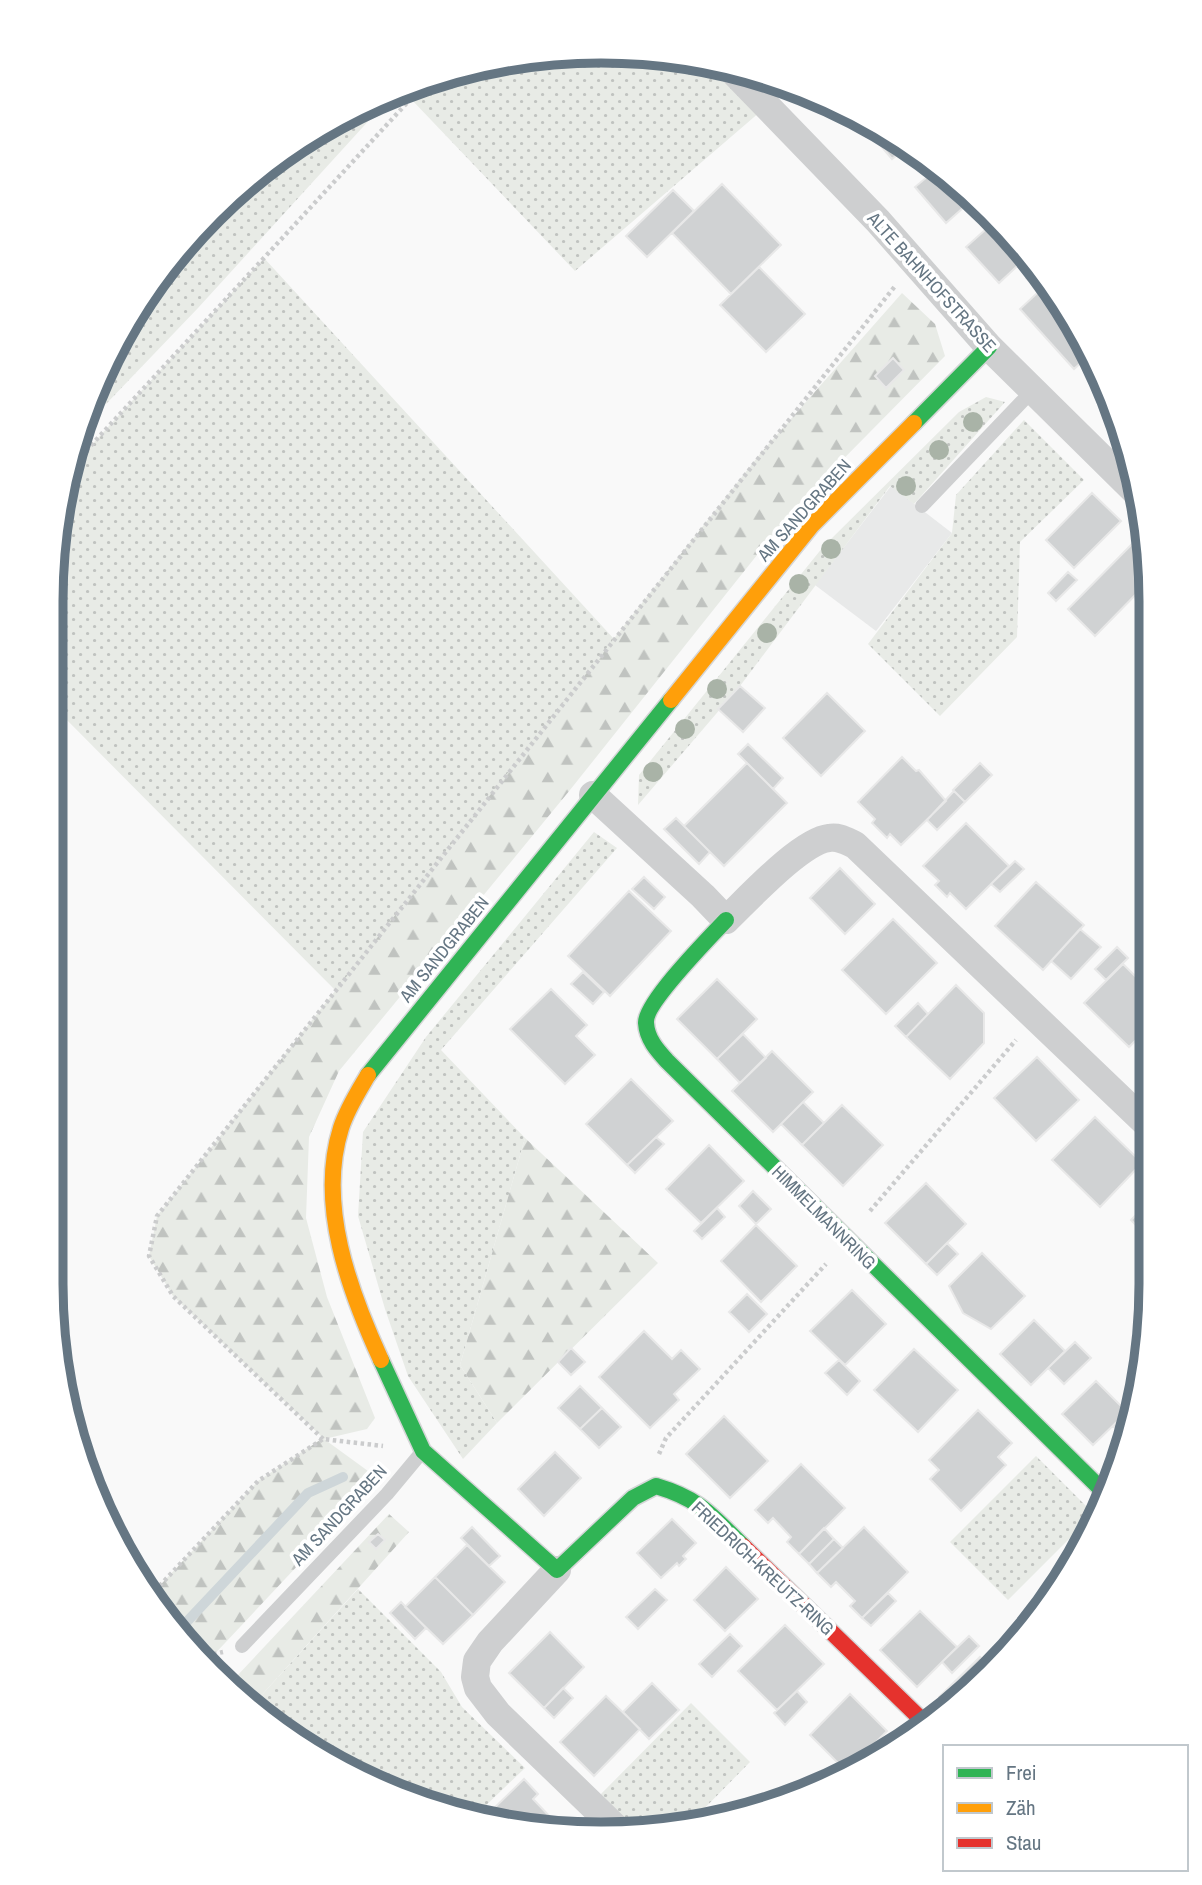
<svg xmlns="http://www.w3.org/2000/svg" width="1202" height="1885" viewBox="0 0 1202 1885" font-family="'Archivo Narrow',sans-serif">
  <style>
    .built { fill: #e8e9e9 }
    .grass { fill: url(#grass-dots) }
    .forest { fill: url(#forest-firs) }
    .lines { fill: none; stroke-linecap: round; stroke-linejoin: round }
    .stream { stroke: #ced6d9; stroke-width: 10 }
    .building { fill: #d0d2d3; stroke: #e8e8e8; stroke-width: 2 }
    .fast-casing { stroke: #d5d6d7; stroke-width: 19 }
    .slow-casing { stroke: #d5d6d7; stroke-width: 19 }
    .jam-casing { stroke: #d5d6d7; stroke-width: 19 }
    .path { stroke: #cbcccd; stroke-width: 4.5; stroke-dasharray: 3.5 3.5; stroke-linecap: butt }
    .lane { stroke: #cecfd0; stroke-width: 14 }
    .street { stroke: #cecfd0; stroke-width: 28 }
    .fast { stroke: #30b455; stroke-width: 16 }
    .slow { stroke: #ff9f0a; stroke-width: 16 }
    .jam { stroke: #e5322d; stroke-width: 16 }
    .tree { fill: #a9b3a7 }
    .labels { text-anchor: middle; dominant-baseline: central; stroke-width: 7; stroke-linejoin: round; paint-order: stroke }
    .street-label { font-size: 18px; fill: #657683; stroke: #fff }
    .rim { fill: none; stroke: #657683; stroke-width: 9 }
  </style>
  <defs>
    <pattern id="grass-dots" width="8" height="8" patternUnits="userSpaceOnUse" patternTransform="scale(1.75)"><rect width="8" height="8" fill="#e8ebe6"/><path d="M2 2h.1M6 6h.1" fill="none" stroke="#c0c3c0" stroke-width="1.8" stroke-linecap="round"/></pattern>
    <pattern id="forest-firs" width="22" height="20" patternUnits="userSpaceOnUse" patternTransform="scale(1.75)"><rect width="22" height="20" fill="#e8ebe6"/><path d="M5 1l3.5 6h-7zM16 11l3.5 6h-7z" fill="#c0c3c0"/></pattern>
  </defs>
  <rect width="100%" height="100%" fill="#f9f9f9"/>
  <path class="built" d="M891 486 952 533 876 631 815 585Z"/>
  <path class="grass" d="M637 52 727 67 767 106 575 271 411 99 429 79 530 55Z
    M393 94 198 308 83 428 93 390 165 266 239 187 326 124Z
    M264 258 614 639 336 991 54 707 55 530 72 466Z
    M986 397 1005 402 914 504 890 486 740 686 638 805 639 775 823 547 959 412Z
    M1024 420 1084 480 1020 542 1017 637 940 716 868 644 952 533 956 495Z
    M594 832 617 848 441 1050 525 1138 460 1365 497 1423 463 1459 408 1376 385 1309 358 1216 363 1132 426 1037Z
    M1036 1456 1094 1514 1008 1600 950 1542Z
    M358 1589 441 1672 462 1707 525 1768 477 1814 424 1805 298 1738 259 1698Z
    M691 1703 750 1762 690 1823 635 1830 600 1795Z"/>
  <path class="forest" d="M902 293 935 324 945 356 792 511 570 790 339 1071 309 1137 306 1218 327 1297 375 1418 367 1429 324 1439 379 1479 209 1660 150 1596 258 1481 323 1438 173 1296 149 1256 157 1216 760 454Z
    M525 1138 658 1263 497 1423 460 1365Z
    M389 1514 409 1532 259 1698 236 1677Z"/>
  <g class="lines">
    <path class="stream" d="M180 1629 308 1493 343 1477"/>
  </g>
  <path class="building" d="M854 114 907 147 892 159Z
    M939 167 972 200 946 223 915 187Z
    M722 184 781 245 731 294 672 233Z
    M673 190 694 211 647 257 626 236Z
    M982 210 994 222 988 227 977 215Z
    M994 222 1028 256 999 283 966 247Z
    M759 267 805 314 766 352 720 305Z
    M1038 267 1048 283 1039 292 1026 278Z
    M1048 283 1092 353 1074 369 1020 309Z
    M893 358 904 370 886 388 875 376Z
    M1092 493 1121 521 1074 568 1046 540Z
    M1135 541 1148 553 1150 580 1095 636 1068 609Z
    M1068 572 1077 580 1056 601 1048 593Z
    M1150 668V686L1140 677Z
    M740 686 765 708 743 732 718 709Z
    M827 693 865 731 821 776 783 738Z
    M748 744 783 778 773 789 738 754Z
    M902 757 916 771 919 770 946 801 901 845 890 834 887 838 872 823 875 819 858 802Z
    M747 763 787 803 724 866 684 826Z
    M980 763 992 775 965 802 953 790Z
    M954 791 965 802 937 830 927 820Z
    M676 818 710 852 699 864 664 829Z
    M966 823 1009 866 966 909 950 893 947 897 935 885 939 881 923 866Z
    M1015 861 1024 869 1000 892 991 884Z
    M840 868 875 904 845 934 810 898Z
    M644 877 665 897 654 909 632 889Z
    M1036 882 1084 925 1043 970 995 926Z
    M629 891 671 931 610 996 568 956Z
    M893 919 937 963 886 1014 842 970Z
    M1080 929 1101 947 1071 979 1051 961Z
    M1117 947 1128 958 1106 980 1095 969Z
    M1123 964 1148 989V1028L1129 1047 1084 1003Z
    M583 972 604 992 593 1004 571 984Z
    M717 979 757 1019 717 1059 677 1019Z
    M956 985 984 1013V1043L950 1079 906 1037Z
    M551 989 587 1025 576 1036 595 1055 565 1084 510 1029Z
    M918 1003 928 1014 906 1037 895 1026Z
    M743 1034 766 1058 740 1083 717 1059Z
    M772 1051 813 1092 773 1132 732 1091Z
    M1148 1054V1071L1139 1063Z
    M1037 1057 1079 1100 1036 1141 994 1098Z
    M1148 1074V1088L1140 1081Z
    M631 1079 673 1121 627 1165 586 1124Z
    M803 1102 824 1123 802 1145 781 1124Z
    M842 1105 883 1145 843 1186 802 1145Z
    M1095 1117 1142 1163 1100 1207 1052 1160Z
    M656 1137 664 1144 635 1173 627 1165Z
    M709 1145 744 1181 701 1223 666 1189Z
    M926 1183 966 1224 926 1264 885 1223Z
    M753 1191 771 1209 756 1224 739 1206Z
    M1147 1204V1237L1131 1220Z
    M717 1208 725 1217 702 1239 694 1231Z
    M756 1225 797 1266 761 1302 721 1261Z
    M947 1243 958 1254 937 1275 926 1264Z
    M982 1253 1025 1296 991 1329 963 1313 949 1286Z
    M852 1290 886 1324 845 1365 810 1331Z
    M747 1294 767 1314 749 1332 729 1312Z
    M1034 1320 1065 1351 1031 1385 1000 1354Z
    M644 1331 672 1359 681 1350 700 1369 674 1394 679 1400 650 1428 599 1377Z
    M1075 1342 1091 1358 1064 1384 1048 1368Z
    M571 1348 585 1362 571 1375 558 1362Z
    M914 1349 958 1390 918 1432 874 1390Z
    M839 1360 860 1381 847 1395 825 1373Z
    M1096 1381 1127 1412 1093 1445 1062 1414Z
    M580 1386 602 1408 580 1429 558 1408Z
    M1133 1405 1125 1437 1113 1426Z
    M602 1408 621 1427 599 1448 580 1429Z
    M978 1410 1012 1443 998 1457 1006 1465 961 1511 930 1479 939 1470 929 1460Z
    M724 1416 768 1461 730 1498 686 1454Z
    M555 1452 581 1478 544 1516 518 1489Z
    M801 1464 845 1508 799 1554 787 1542 791 1537 773 1518 768 1523 755 1510Z
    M672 1519 696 1543 683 1556 686 1559 679 1566 677 1563 661 1578 637 1553Z
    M472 1527 500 1556 489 1566 461 1538Z
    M864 1527 908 1572 862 1618 850 1606 855 1601 836 1582 831 1587 817 1573Z
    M824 1528 834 1539 809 1564 799 1554Z
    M378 1534 385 1540 376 1549 369 1542Z
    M834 1539 843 1548 817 1573 809 1564Z
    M467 1545 505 1582 473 1615 435 1577Z
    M726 1567 758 1599 725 1631 694 1600Z
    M435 1577 473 1615 443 1644 405 1607Z
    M655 1589 667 1600 638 1629 626 1617Z
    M888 1593 896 1601 871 1626 862 1618Z
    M401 1602 426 1628 415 1639 390 1613Z
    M920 1611 957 1647 917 1687 880 1650Z
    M785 1625 824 1664 777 1710 738 1671Z
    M550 1632 584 1667 544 1708 509 1673Z
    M730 1634 742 1646 712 1677 699 1664Z
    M969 1636 979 1646 952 1673 942 1662Z
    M980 1657 988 1665 946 1705 939 1697Z
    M652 1683 679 1710 649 1739 623 1712Z
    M563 1688 573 1698 554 1718 544 1708Z
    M797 1691 807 1702 785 1725 774 1713Z
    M850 1694 887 1731 853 1766 845 1770 810 1735Z
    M606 1696 640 1729 594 1776 560 1742Z
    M524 1779 538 1794 533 1799 555 1822 551 1826 487 1815Z"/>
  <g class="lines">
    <defs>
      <path id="fast" d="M914 423 989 347
        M726 920C710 937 644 1004 646 1023 647 1039 657 1050 667 1061L1108 1496
        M368 1075 671 700
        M381 1360 423 1451 557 1570 633 1498 656 1486C700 1499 711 1515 743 1546"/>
      <path id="slow" d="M671 700 812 525 914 423
        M368 1075C358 1092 347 1109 341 1128 317 1204 349 1290 381 1360"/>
      <path id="jam" d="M743 1546 926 1724"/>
    </defs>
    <use href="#fast" class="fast-casing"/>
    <use href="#slow" class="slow-casing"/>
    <use href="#jam" class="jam-casing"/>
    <path class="path" d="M72 466 429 79
      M870 1211 1016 1040
      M323 1439 173 1296 149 1256 157 1216 896 285
      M659 1454 666 1438 826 1264
      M150 1596 258 1481 323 1439 383 1446
      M209 1660 214 1654 223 1652"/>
    <path class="lane" d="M922 506 1034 389
      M242 1646 387 1494 422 1452"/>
    <path class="street" d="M729 67 878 221 989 347 1138 494
      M593 795 703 896 726 920C748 899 801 841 829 838 839 836 846 841 855 845L1148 1125
      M557 1570 490 1642 477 1661 475 1677 478 1688 498 1714 620 1832"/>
    <use href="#fast" class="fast"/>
    <use href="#slow" class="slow"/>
    <use href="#jam" class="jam"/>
  </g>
  <g class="tree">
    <circle cx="973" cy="422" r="10"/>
    <circle cx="939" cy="450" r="10"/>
    <circle cx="906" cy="486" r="10"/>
    <circle cx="831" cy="549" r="10"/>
    <circle cx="799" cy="584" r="10"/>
    <circle cx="767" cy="633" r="10"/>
    <circle cx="717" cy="689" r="10"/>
    <circle cx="685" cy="729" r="10"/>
    <circle cx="653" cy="772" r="10"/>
  </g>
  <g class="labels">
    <g class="street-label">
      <text transform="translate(932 282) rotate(48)">ALTE BAHNHOFSTRASSE</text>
      <text transform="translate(804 510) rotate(-48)">AM SANDGRABEN</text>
      <text transform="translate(444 949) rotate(-51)">AM SANDGRABEN</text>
      <text transform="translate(824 1217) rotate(45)">HIMMELMANNRING</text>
      <text transform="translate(339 1515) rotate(-47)">AM SANDGRABEN</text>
      <text transform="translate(763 1568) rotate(43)">FRIEDRICH-KREUTZ-RING</text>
    </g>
  </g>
  <path d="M0 0H1202V1885H0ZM601 63H601A538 538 0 0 1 1139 601V1284A538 538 0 0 1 601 1822H601A538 538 0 0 1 63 1284V601A538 538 0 0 1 601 63Z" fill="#fff" fill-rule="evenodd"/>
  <path class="rim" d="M601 63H601A538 538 0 0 1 1139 601V1284A538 538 0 0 1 601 1822H601A538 538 0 0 1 63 1284V601A538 538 0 0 1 601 63Z"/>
  <rect x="943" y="1745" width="245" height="126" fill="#ffffff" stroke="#c1c8cd" stroke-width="2"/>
  <rect x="957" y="1768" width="35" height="10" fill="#30b455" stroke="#c1c8cd" stroke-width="2"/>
  <text x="1006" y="1780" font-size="21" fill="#657683">Frei</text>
  <rect x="957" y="1803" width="35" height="10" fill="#ff9f0a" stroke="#c1c8cd" stroke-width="2"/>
  <text x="1006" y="1815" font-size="21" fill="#657683">Zäh</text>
  <rect x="957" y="1838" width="35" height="10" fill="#e5322d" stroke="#c1c8cd" stroke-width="2"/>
  <text x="1006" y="1850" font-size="21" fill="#657683">Stau</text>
</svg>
